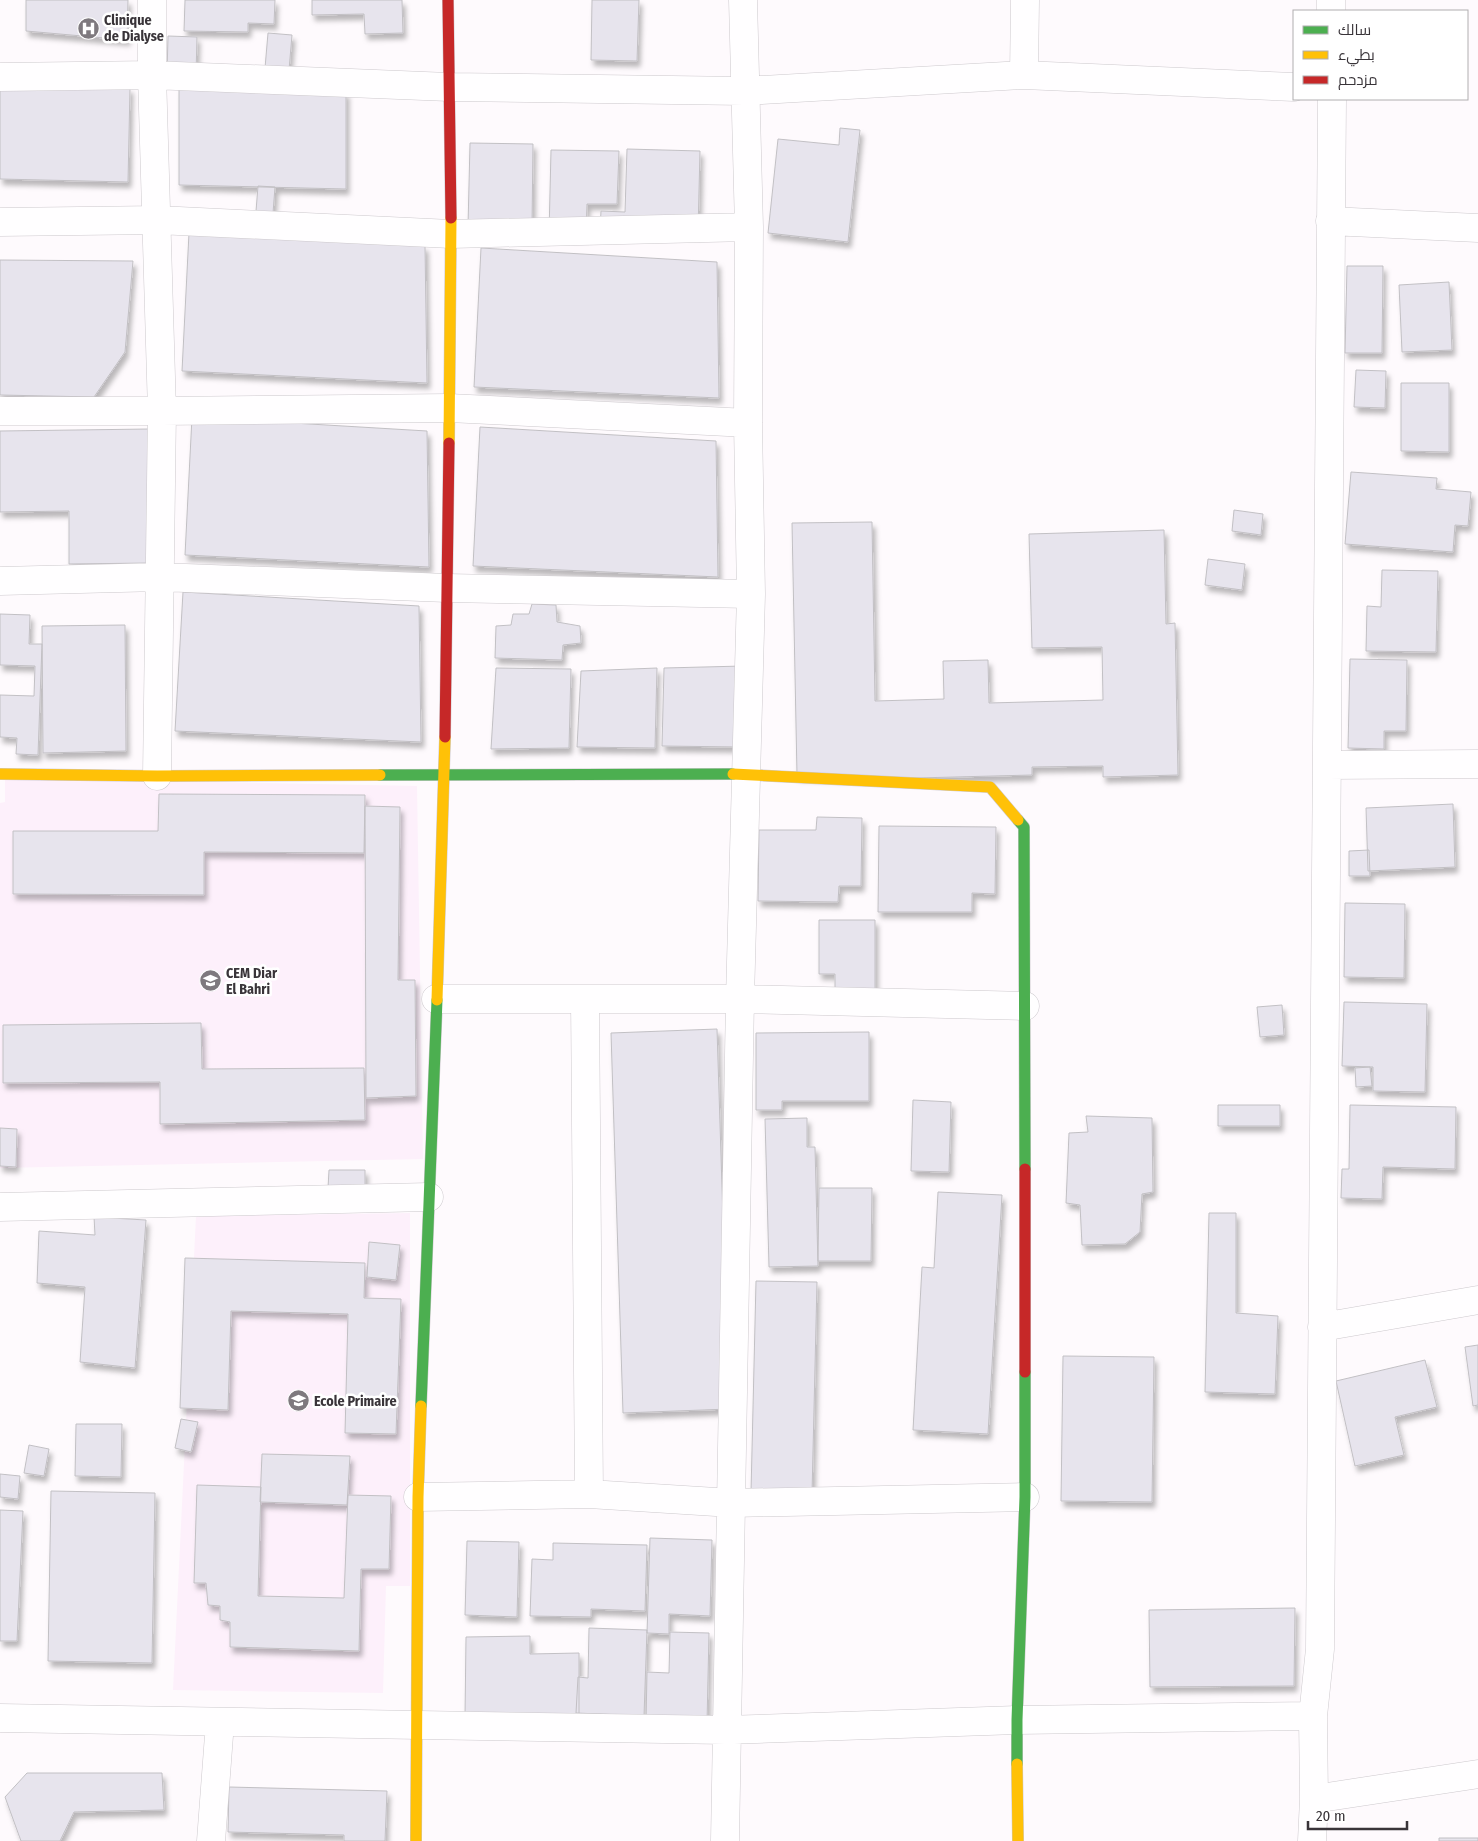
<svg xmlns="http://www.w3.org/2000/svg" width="1478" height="1841" viewBox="0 0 1478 1841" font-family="'Fira Sans Condensed',Cairo,sans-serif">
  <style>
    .built { fill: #fdf0fb }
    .building { fill: #e7e4ed; stroke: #c2c0c4; filter: url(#shadow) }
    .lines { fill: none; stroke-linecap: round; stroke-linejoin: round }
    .street-casing { stroke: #cdc9cd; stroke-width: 29 }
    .fast-casing { stroke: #cdc9cd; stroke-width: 12 }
    .slow-casing { stroke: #cdc9cd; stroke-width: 12 }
    .jam-casing { stroke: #cdc9cd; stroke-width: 12 }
    .street { stroke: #fffeff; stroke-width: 28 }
    .fast { stroke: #4caf50; stroke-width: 11 }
    .slow { stroke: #ffc107; stroke-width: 11 }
    .jam { stroke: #c62828; stroke-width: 11 }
    .labels { text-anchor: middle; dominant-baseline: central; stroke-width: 5; stroke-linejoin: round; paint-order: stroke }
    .poi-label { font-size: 14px; font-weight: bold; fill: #393439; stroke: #fff; text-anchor: start }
  </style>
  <defs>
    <filter id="shadow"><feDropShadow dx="3" dy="5.5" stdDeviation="2.5" flood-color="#0004"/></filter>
  </defs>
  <rect width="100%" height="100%" fill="#fefafd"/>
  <path class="built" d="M5 778 417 786 423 1159 0 1168V803L5 802Z
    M410 1213V1586H386L383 1693 173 1690 196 1216Z"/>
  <path class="building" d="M26 0H128L127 40 26 31Z
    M185 0H275L274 24 248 23V32L184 31Z
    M312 0H402L403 33 365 34 364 14 312 15Z
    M592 0H639L637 61 591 60Z
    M268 33 292 35 289 70 265 68Z
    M168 36 197 37 196 75 167 74Z
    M0 87 130 88 128 182 0 179Z
    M179 89 346 92V189L179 185Z
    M840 128 860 130 848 242 768 233 778 139 839 145Z
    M470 143 533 144 532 226H468Z
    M627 149 700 151 698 232 600 229 601 211 625 212Z
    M551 150 619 151 617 204H587L586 235 549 234Z
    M258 186 275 187 273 213 256 211Z
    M189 233 425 246 427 383 182 371Z
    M481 248 717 262 719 398 474 387Z
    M0 260 133 261 125 352 94 397 0 395Z
    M1347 266H1383L1382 353H1345Z
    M1449 282 1452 350 1402 352 1399 285Z
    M1356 370 1386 371 1385 408 1354 407Z
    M1401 383H1449V452L1401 451Z
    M192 417 427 431 429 567 185 555Z
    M480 427 716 441 718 577 473 566Z
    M149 429 150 563 69 564V511L0 512V431Z
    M1351 472 1437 478 1436 489 1471 492 1468 526 1455 525 1453 552 1345 544Z
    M1234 510 1263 514 1261 535 1232 531Z
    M872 522 875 701 944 699 943 661 988 660 989 703 1103 700 1102 647 1032 648 1029 534 1164 530 1166 624 1175 623 1178 775 1103 777V766L1032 767V775L916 778 797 775 792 523Z
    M1208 559 1245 564 1242 590 1205 585Z
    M1382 570 1438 571 1436 652 1366 651 1367 606 1381 607Z
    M183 592 419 606 421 742 175 731Z
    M532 604 556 605 557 622 580 626 581 643 563 645 562 660 495 658 496 626 511 625 513 614H529Z
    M0 614 30 615 29 644H42L38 755 16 754 17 738 0 737V695L34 696 35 666 0 665Z
    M125 625 126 751 43 753 42 626Z
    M1350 659 1407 660 1406 731H1384V749L1348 748Z
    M743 666 738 747 662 746 664 668Z
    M496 668 571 669 569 748 491 749Z
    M657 668 655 748 577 747 581 671Z
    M159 794 365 795 364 853 204 852V895L13 894V831H158Z
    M1453 804 1455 867 1368 871 1366 808Z
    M365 806 400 807 398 980H415L416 1096 366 1098Z
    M817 817 862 818 861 886H839L838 902 758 901 759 830H816Z
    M879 826 996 827 995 894 972 893V912H878Z
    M1369 850 1370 876H1349V851Z
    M1345 903 1405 904 1404 978 1344 977Z
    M819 920H875V999H835V974H819Z
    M1344 1002 1427 1004 1425 1092 1373 1091V1067L1342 1066Z
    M1282 1005 1284 1035 1260 1037 1257 1007Z
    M201 1023 202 1069 364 1068 365 1120 160 1124V1082L3 1083V1025Z
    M717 1029 729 1409 623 1413 611 1033Z
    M869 1032V1101H782V1110H756V1033Z
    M1370 1067 1372 1086 1356 1087 1355 1068Z
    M913 1100 951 1102 949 1172 911 1171Z
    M1218 1105H1280V1126H1218Z
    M1350 1105 1456 1107 1455 1169 1383 1167 1382 1199 1341 1198 1342 1169H1349Z
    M1086 1116 1152 1118 1153 1192 1142 1194 1140 1232 1125 1244 1082 1245 1080 1205 1066 1203 1069 1133 1088 1132Z
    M807 1118V1147H815L818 1266 769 1267 765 1119Z
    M0 1128 17 1129 16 1167 0 1166Z
    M329 1170H365V1188H328Z
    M819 1188H872L871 1261H818Z
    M938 1192 1002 1195 988 1434 913 1430 922 1267 934 1268Z
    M1209 1213H1236V1313L1278 1316 1275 1394 1205 1392Z
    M94 1217 146 1220 135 1368 80 1362 85 1287 37 1283 39 1231 95 1235Z
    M369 1242 400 1245 396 1280 367 1277Z
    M185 1258 365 1263 364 1298 401 1299 396 1434 345 1433 348 1314 231 1311 228 1410 180 1408Z
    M756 1281 817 1282 812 1494 751 1492Z
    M1478 1345V1405L1473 1406 1465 1347Z
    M1063 1356 1154 1357 1152 1502 1061 1501Z
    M1425 1360 1437 1407 1395 1417 1404 1455 1355 1466 1336 1381Z
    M181 1419 198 1422 191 1452 175 1448Z
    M76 1424H122L121 1477 75 1476Z
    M29 1445 49 1449 44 1476 24 1473Z
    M262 1454 350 1456 347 1505 260 1502Z
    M0 1474 20 1476 18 1499 0 1497Z
    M197 1485 261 1487 258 1596 344 1598 348 1495 391 1496 389 1569H361L359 1651 230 1647V1622L220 1620V1606L208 1605 206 1583H194Z
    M51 1491 155 1493 152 1663 48 1661Z
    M0 1510 23 1511 17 1641H0Z
    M650 1538 712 1540 710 1616 669 1614V1634L647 1633Z
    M467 1541 519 1542 517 1617 465 1615Z
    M553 1543 647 1545 645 1611 591 1609V1617L530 1616 532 1559 553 1560Z
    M1295 1608 1294 1686 1150 1687 1149 1610Z
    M589 1628 647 1630 644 1716 576 1713 578 1677 588 1678Z
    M670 1632 709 1633 707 1723 646 1722 647 1672 669 1673Z
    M530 1636V1654L579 1653V1716H465L466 1637Z
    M27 1773H162L164 1810 74 1812 60 1841H21L5 1797Z
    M229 1787 387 1791 385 1841H344V1835L228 1832Z
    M1439 1838H1478V1841H1439Z"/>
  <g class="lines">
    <defs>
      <path id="street" d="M152 0V75L162 411 157 776
        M1331 0V11
        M1024 75 1025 0
        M0 77 152 75 449 87 744 91 1024 75 1294 87
        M1330 221 1478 228
        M0 222 158 220 451 234 749 227
        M0 411H162L449 408 748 423
        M0 581 160 577 447 588 751 594
        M1327 765 1478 764
        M436 999H740L1025 1006
        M585 999 589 1494
        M0 1207 429 1197
        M1322 1327 1478 1300
        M418 1497 589 1494 732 1503 1025 1497
        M0 1718 726 1730 1017 1720 1313 1716
        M1314 1799 1478 1774
        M211 1841 220 1722
        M725 1841 740 999 751 594 748 423 749 227 743 0
        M1312 1841 1314 1799 1313 1716 1320 1649 1332 99"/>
      <path id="fast" d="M380 775 733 774
        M1018 820 1024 827 1025 1169
        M421 1406 437 1000
        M1017 1764V1720L1025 1497V1372"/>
      <path id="slow" d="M449 443 451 218
        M0 774 157 776 380 775
        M733 774 990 787 1018 820
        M437 1000 445 737
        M1017 1764 1018 1841
        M416 1841 418 1497 421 1406"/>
      <path id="jam" d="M448 0 451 218
        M445 737 449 443
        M1025 1169V1372"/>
    </defs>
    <use href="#street" class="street-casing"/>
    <use href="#fast" class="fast-casing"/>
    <use href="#slow" class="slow-casing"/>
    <use href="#jam" class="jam-casing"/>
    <use href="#street" class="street"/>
    <use href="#fast" class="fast"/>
    <use href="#slow" class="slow"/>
    <use href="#jam" class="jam"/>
  </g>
  <defs>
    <symbol id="hospital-disc" viewBox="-11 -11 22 22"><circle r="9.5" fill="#7e797e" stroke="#fff"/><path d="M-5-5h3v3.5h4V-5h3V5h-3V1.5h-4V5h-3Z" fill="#fff"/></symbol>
    <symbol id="school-disc" viewBox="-11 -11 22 22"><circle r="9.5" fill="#7e797e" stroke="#fff"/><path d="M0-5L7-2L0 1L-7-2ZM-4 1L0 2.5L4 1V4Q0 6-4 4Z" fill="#fff"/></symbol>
  </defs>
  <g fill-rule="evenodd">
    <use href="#hospital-disc" x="76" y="16" width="25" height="25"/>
    <use href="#school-disc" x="198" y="968" width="25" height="25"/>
    <use href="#school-disc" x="286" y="1388" width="25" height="25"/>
  </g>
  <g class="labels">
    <g class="poi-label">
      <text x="104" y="20">Clinique<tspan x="104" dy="16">de Dialyse</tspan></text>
      <text x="226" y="973">CEM Diar<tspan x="226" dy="16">El Bahri</tspan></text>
      <text x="314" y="1401">Ecole Primaire</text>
    </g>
  </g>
  <rect x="1293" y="10" width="175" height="90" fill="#ffffff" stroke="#b0aeb0"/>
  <rect x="1303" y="26" width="25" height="8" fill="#4caf50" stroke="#b0aeb0"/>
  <text x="1338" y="35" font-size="15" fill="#393439">سالك</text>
  <rect x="1303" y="51" width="25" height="8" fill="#ffc107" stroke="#b0aeb0"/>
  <text x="1338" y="60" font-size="15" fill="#393439">بطيء</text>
  <rect x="1303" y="76" width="25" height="8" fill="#c62828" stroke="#b0aeb0"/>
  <text x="1338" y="85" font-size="15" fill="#393439">مزدحم</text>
  <path d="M1308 1821v8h99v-8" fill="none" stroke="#393439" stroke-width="2.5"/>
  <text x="1316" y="1821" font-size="15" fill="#393439" stroke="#ffffff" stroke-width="4" paint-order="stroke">20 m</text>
</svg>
